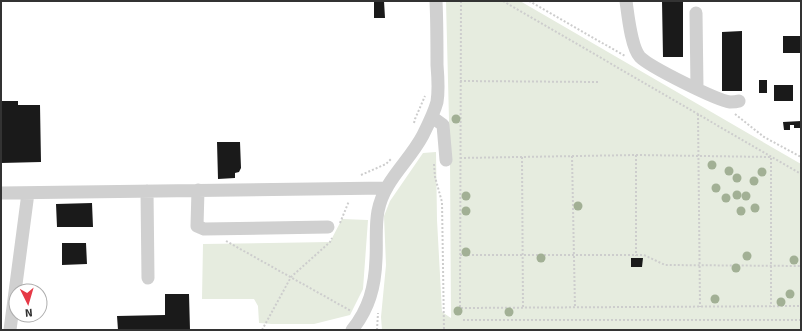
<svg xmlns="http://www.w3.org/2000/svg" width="802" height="331" viewBox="0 0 802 331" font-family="Signika,sans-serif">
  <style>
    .green { fill: #e6ecdf }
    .building { fill: #1a1a1a }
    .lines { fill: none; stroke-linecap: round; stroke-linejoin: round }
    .path { stroke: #cdcdcd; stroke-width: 2; stroke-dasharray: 2 2; stroke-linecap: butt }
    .minor { stroke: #d0d0d0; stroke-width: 13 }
    .tree { fill: #a2b095 }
  </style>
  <rect width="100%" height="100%" fill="#fff"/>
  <path class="green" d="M446 1H520L801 164V330H382L381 317 386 265 384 216 390 201 423 153 436 152 437 220 442 312 451 318 450 160Z
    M342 219 368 220 363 289 350 315 314 324H272L259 323 258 306 254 299H202L203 244 330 242Z"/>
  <path class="building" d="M374 1H384L385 18H374Z
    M662 1H683V57H663Z
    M742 31V91H722V32Z
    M783 36H801V53H783Z
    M759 80H767V93H759Z
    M774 85H793V101H774Z
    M1 101H18V105H40L41 162 1 163Z
    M801 121V128H794V125H790V130H784L783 122Z
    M217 142H240L241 168 239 172 235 173V178L218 179Z
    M92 203 93 227H57L56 204Z
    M62 243H86L87 264 62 265Z
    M631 258H643L642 267H631Z
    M165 294H189L190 330H118L117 316 165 315Z"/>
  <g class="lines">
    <path class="path" d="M461 1 460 308 801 306
      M503 1 801 174
      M529 1 625 56
      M460 81 600 82
      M698 114 700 307
      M735 114 764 137 801 157
      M414 123 415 119 425 96
      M636 155V256
      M572 156 575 308
      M522 157 523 308
      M460 158 636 155 771 157V307
      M434 164 435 177 442 202 444 330
      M361 175 386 164 391 159
      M340 223 349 201
      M226 241 351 311
      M460 255H644L665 265 801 266
      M463 320H801
      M262 330 291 277 330 242 332 238
      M377 330 378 313"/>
    <path class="minor" d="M626 1C628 15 631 47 640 57 650 67 716 100 730 102 733 102 736 102 739 101
      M696 13 697 88
      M432 117 443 125 446 160
      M198 190 197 226 204 229 328 227
      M147 191 148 278
      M1 193 387 188
      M10 330 28 193
      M352 330C369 309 375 287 376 259 377 243 375 227 378 211 384 180 409 162 423 135 428 125 434 113 437 102 439 90 438 77 437 65 437 44 437 22 436 1"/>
  </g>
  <g class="tree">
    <circle cx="456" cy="119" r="4.5"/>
    <circle cx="712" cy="165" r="4.5"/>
    <circle cx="729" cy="171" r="4.5"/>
    <circle cx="762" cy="172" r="4.5"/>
    <circle cx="737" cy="178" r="4.5"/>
    <circle cx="754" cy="181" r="4.5"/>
    <circle cx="716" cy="188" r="4.5"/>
    <circle cx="737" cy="195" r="4.5"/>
    <circle cx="466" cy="196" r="4.5"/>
    <circle cx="746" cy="196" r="4.5"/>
    <circle cx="726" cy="198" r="4.5"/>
    <circle cx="578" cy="206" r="4.5"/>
    <circle cx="755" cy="208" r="4.5"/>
    <circle cx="466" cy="211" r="4.5"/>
    <circle cx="741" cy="211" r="4.5"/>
    <circle cx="466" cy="252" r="4.5"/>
    <circle cx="747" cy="256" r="4.5"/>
    <circle cx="541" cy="258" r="4.5"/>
    <circle cx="794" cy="260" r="4.5"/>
    <circle cx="736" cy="268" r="4.5"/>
    <circle cx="790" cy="294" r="4.5"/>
    <circle cx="715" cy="299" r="4.5"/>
    <circle cx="781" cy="302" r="4.5"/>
    <circle cx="458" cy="311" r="4.5"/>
    <circle cx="509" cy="312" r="4.5"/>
  </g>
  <rect width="802" height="331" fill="none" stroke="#333333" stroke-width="4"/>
  <g transform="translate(28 303) rotate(175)"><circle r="19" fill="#ffffff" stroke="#adadad"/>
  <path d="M0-3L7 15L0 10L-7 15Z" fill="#e63946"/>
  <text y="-6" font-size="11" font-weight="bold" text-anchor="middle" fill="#333333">N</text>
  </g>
</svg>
